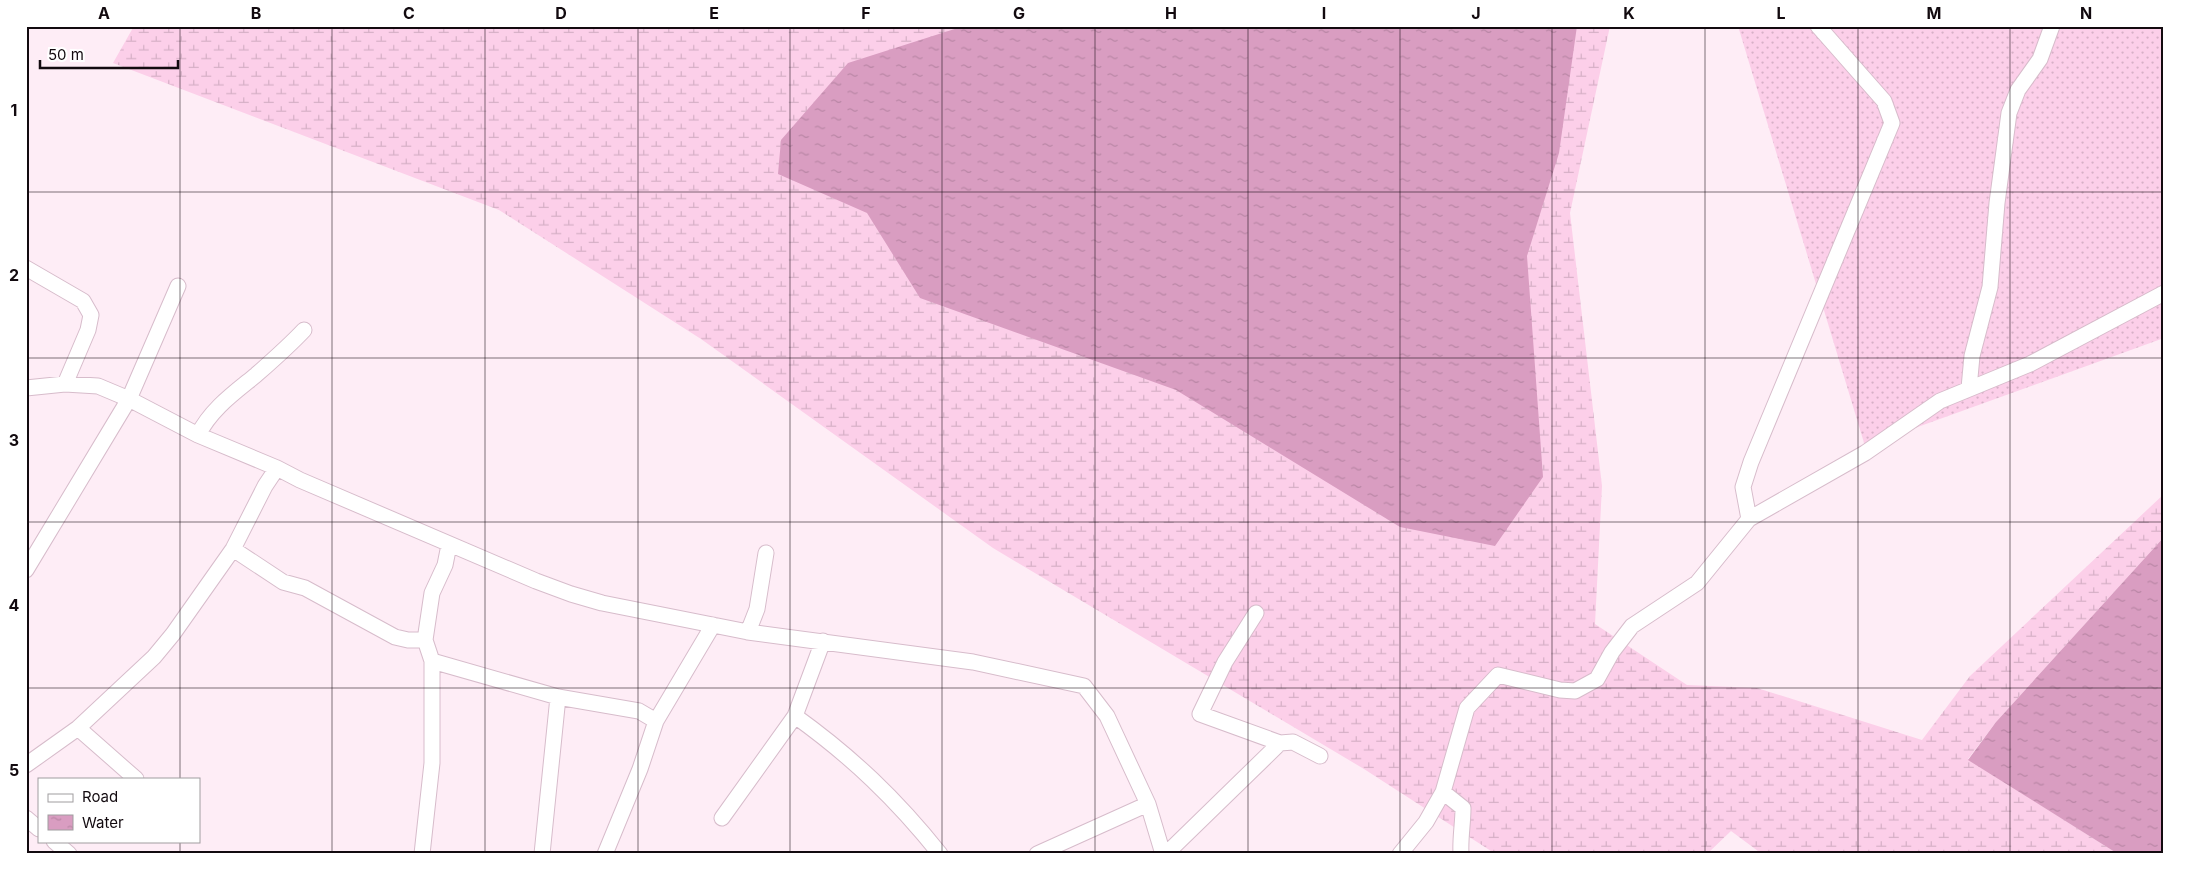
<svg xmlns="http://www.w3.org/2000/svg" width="2190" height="880" viewBox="0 0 2190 880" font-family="Inter,sans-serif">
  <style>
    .grass { fill: url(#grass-dots) }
    .wetland { fill: url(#wetland-marsh) }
    .water { fill: url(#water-ripples) }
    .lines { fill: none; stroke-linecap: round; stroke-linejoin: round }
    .street-casing { stroke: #d7bccb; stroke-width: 17 }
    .street { stroke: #fff; stroke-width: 15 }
    .grid { fill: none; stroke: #120a0f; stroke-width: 1; stroke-opacity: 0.55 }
    .neatline { fill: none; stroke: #120a0f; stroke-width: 2 }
    .grid-label { font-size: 16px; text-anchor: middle; font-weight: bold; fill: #120a0f }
  </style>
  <defs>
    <pattern id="grass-dots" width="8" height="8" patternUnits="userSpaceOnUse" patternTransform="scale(1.25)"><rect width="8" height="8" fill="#fccfe9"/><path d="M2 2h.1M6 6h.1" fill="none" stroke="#d7b0c7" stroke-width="1.8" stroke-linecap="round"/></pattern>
    <pattern id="wetland-marsh" width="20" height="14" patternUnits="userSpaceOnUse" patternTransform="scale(1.25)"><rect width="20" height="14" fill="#fccfe9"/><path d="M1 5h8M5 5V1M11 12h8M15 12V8" fill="none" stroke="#d7b0c7"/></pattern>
    <pattern id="water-ripples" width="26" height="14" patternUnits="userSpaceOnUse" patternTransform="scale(1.25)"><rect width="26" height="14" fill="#d99dc1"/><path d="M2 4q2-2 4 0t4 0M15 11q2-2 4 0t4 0" fill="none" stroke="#b986a5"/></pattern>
  </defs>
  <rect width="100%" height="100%" fill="#feedf6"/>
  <path class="grass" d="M1738 26H2164V338L1865 446Z"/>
  <path class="wetland" d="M134 26H1610L1570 213 1602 486 1595 624 1687 685 1757 688 1922 740 1970 676 2164 494V537L1996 722 1968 759 2118 854H1762L1731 831 1707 854H1519L1491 851 1364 769 993 548 701 339 499 210 113 63Z"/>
  <path class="water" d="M964 26H1577L1559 153 1527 256 1543 477 1495 546 1400 527 1176 390 920 298 867 213 778 174 781 140 848 63Z
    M2164 537V854H2118L1968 760 1996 722Z"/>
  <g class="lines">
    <defs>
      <path id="street" d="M26 268 83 301 91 315 88 330 65 384
        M26 388 65 384 98 386 129 399 198 435 277 468 300 480 536 581 571 594 602 603 748 632 973 662 1084 686 1107 716 1148 804 1163 854
        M1969 388 1972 356 1990 287 1997 203 2009 113 2018 90 2040 59 2052 26
        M198 435C211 409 234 393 256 375 273 360 289 346 304 330
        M1749 519 1865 453 1940 401 2030 364 2164 293
        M233 549 283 582 305 588 395 637 408 640H425
        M26 570 129 399 178 286
        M1256 613 1225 662 1200 714 1280 743 1293 742 1320 756
        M748 632 757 609 766 553
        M432 661 558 697 639 711 656 721 640 769 605 854
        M795 716C852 757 896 799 940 854
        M656 721 713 625
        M78 728 136 779
        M26 765 78 728 154 657 173 634 233 549 265 486 277 468
        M1443 792 1463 808C1463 824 1460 838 1461 854
        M26 818 39 829
        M722 818 795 716 823 641
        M54 841 69 854
        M422 854 432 763V661L425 640 432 593 445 565 449 545
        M542 854 558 697
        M1037 854 1148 804
        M1166 854 1280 743
        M1400 854 1426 822 1443 792 1467 708 1498 675 1560 690 1575 691 1597 679 1612 652 1632 626 1697 583 1749 519 1743 487 1751 462 1892 123 1884 101 1818 26"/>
    </defs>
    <use href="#street" class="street-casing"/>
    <use href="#street" class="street"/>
  </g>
  <path class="grid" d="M180 26V779M332 26V854M485 26V854M638 26V854M790 26V854M942 26V854M1095 26V854M1248 26V854M1400 26V854M1552 26V854M1705 26V854M1858 26V854M2010 26V854M26 192H2164M26 358H2164M26 522H2164M26 688H2164M180 841V854"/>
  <rect width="2190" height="880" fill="none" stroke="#ffffff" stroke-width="55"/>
  <rect x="38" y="778" width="162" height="65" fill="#ffffff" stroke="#a09d9f"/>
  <rect x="48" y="794" width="25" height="8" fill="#ffffff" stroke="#a09d9f"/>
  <text x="82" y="802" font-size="15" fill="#120a0f">Road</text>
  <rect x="48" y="815" width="25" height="15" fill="url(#water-ripples)" stroke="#a09d9f"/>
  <text x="82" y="828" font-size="15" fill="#120a0f">Water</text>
  <path d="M40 60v8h138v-8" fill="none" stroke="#120a0f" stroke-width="2.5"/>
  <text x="48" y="60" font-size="15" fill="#120a0f" stroke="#ffffff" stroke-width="4" paint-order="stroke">50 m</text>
  <rect x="28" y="28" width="2134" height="824" class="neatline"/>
  <g class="grid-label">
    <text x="104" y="19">A</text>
    <text x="256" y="19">B</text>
    <text x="409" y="19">C</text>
    <text x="561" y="19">D</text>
    <text x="714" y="19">E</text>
    <text x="866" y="19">F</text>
    <text x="1019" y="19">G</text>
    <text x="1171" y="19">H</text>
    <text x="1324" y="19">I</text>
    <text x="1476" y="19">J</text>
    <text x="1629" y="19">K</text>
    <text x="1781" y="19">L</text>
    <text x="1934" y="19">M</text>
    <text x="2086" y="19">N</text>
    <text x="14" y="116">1</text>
    <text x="14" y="281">2</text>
    <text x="14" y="446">3</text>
    <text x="14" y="611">4</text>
    <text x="14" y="776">5</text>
  </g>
</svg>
